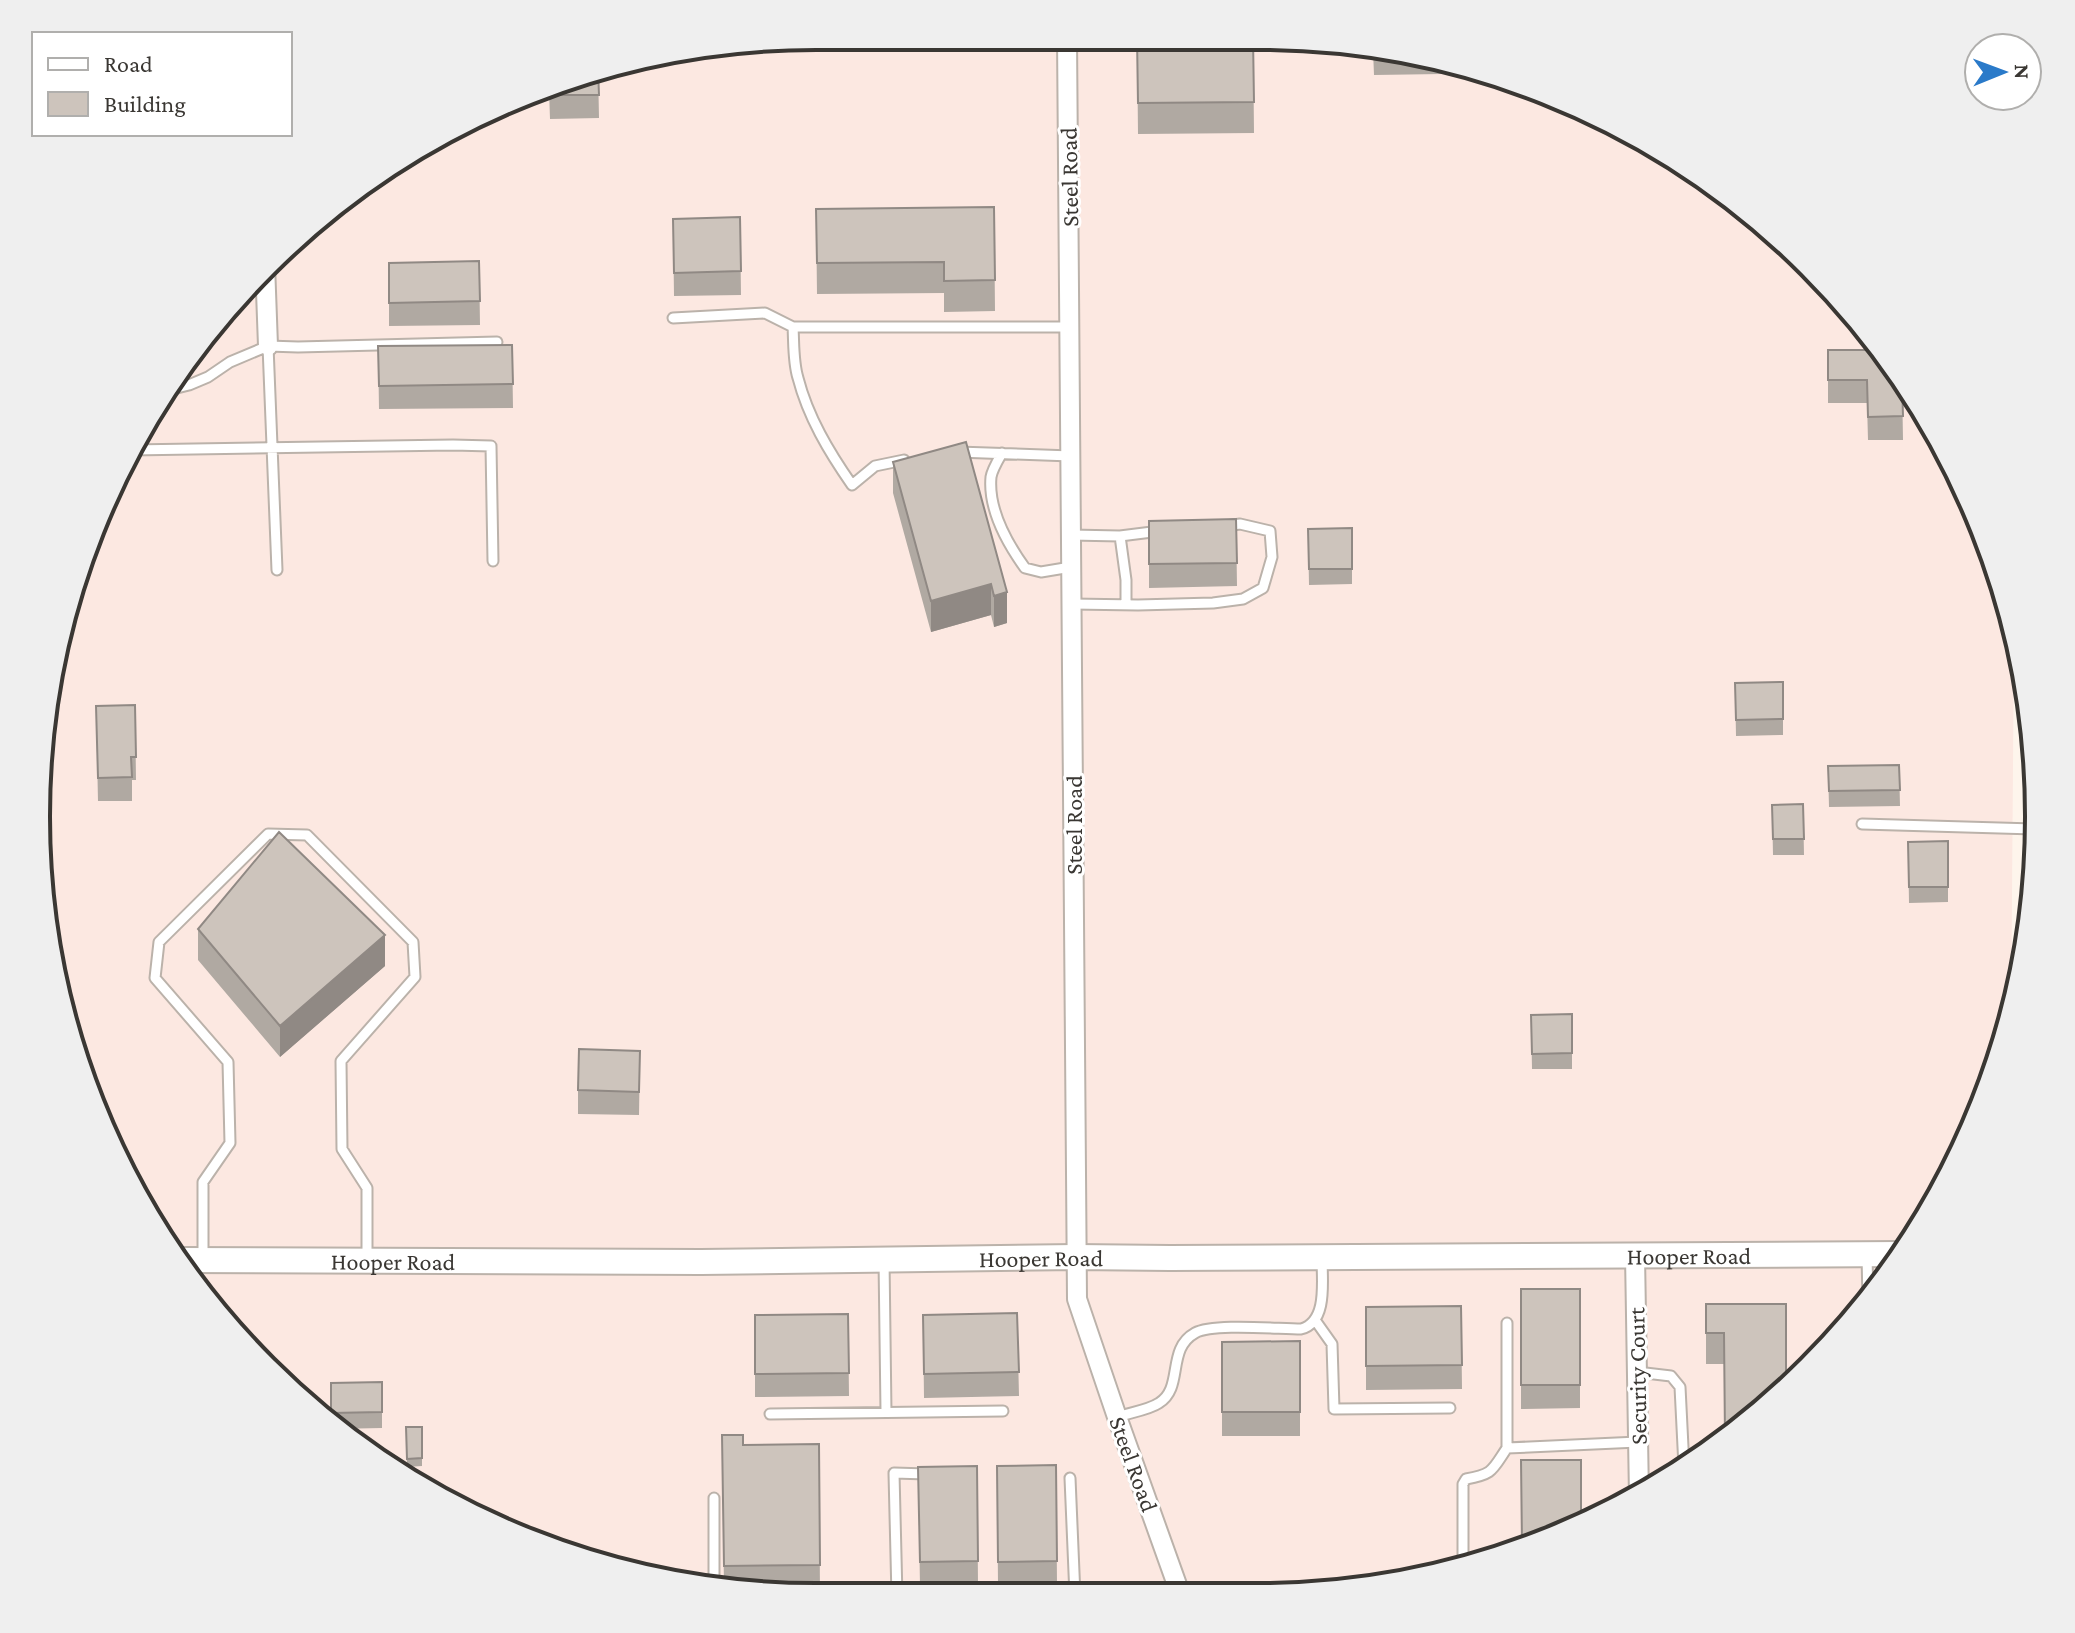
<svg xmlns="http://www.w3.org/2000/svg" width="2075" height="1633" viewBox="0 0 2075 1633" font-family="'Crimson Pro',serif">
  <style>
    .commercial { fill: #fce8e1 }
    .lines { fill: none; stroke-linecap: round; stroke-linejoin: round }
    .service-casing { stroke: #bbb2aa; stroke-width: 13 }
    .minor-casing { stroke: #bbb2aa; stroke-width: 22 }
    .tertiary-casing { stroke: #bbb2aa; stroke-width: 28 }
    .service { stroke: #fff; stroke-width: 9 }
    .minor { stroke: #fff; stroke-width: 18 }
    .tertiary { stroke: #fff; stroke-width: 24 }
    .wall { fill: #b0a9a2 }
    .shaded-wall { fill: #908984 }
    .building { fill: #cdc4bc; stroke: #908984; stroke-width: 2 }
    .labels { text-anchor: middle; dominant-baseline: central; stroke-width: 6; stroke-linejoin: round; paint-order: stroke }
    .street-label { font-size: 24px; fill: #3a3733; stroke: #fff }
    .rim { fill: none; stroke: #3a3733; stroke-width: 4 }
  </style>
  <rect width="100%" height="100%" fill="#fef5ec"/>
  <path class="commercial" d="M817 36 1309 38 1510 78 1648 140 1773 229 1846 302 1935 427 1998 566 2014 637 2011 1022 1958 1162 1877 1292 1773 1404 1648 1493 1461 1570 1310 1595 816 1597 665 1582 517 1537 342 1436 229 1331 140 1206 62 1018 36 816 63 614 141 426 265 264 427 140 615 62Z"/>
  <g class="lines">
    <defs>
      <path id="service" d="M673 318 765 313 793 327C794 343 793 362 798 378 808 417 829 452 852 485L875 466 904 460
        M793 327H1070
        M268 346 277 570
        M169 390 189 385 208 377 230 362 268 346 298 347 497 342
        M131 450 453 445 491 446 493 561
        M958 452 1071 456
        M1002 453C998 460 992 470 991 477 988 509 1007 543 1025 568L1041 572 1071 567
        M1071 535 1120 536 1160 531
        M1120 536 1126 580V605
        M85 560V562
        M1072 604 1138 605 1213 603 1243 599 1263 588 1272 557 1270 531 1240 524 1226 526
        M1862 824 2036 829
        M1867 1254 1868 1302
        M203 1258V1182L230 1143 228 1062 155 978 159 942 268 834 307 835 413 942 415 977 341 1061 342 1149 367 1188V1258
        M884 1259 886 1412
        M1315 1320 1332 1344 1334 1409 1450 1408
        M1507 1323V1448
        M1637 1372 1671 1376 1680 1387 1684 1467
        M770 1414 1003 1411
        M1117 1417C1128 1413 1149 1410 1159 1403 1184 1388 1166 1349 1195 1333 1213 1323 1277 1329 1301 1329 1328 1322 1322 1281 1322 1259
        M1070 1478 1075 1596
        M714 1498V1587
        M1463 1570V1484L1466 1479C1494 1474 1492 1470 1507 1448L1638 1442
        M897 1597 894 1473 927 1474"/>
      <path id="minor" d="M1067 37 1077 1299 1117 1417 1181 1596
        M265 264 268 346
        M1635 1255 1639 1497"/>
      <g id="tertiary">
        <path id="s1" d="M179 1260 701 1262 1076 1257 1170 1258 1901 1254"/>
      </g>
    </defs>
    <use href="#service" class="service-casing"/>
    <use href="#minor" class="minor-casing"/>
    <use href="#tertiary" class="tertiary-casing"/>
    <use href="#service" class="service"/>
    <use href="#minor" class="minor"/>
    <use href="#tertiary" class="tertiary"/>
  </g>
  <path class="wall" d="M1137 37H1253L1254 133 1138 134Z
    M1373 50 1442 64V74L1374 75Z
    M598 69 599 118 550 119 549 90Z
    M994 207 995 311 944 312V293L817 294 816 209Z
    M740 217 741 295 674 296 673 219Z
    M479 261 480 325 389 326V263Z
    M512 345 513 408 379 409 378 346Z
    M1828 350 1902 381 1903 440H1868L1867 403H1828Z
    M966 442 1007 623 994 627 991 615 931 632 893 493V462Z
    M1236 519 1237 586 1149 588V521Z
    M1352 528V584L1309 585 1308 529Z
    M1783 682V735L1736 736 1735 683Z
    M135 705 136 780H132V801H98L96 706Z
    M1899 765 1900 806 1829 807 1828 766Z
    M1803 804 1804 855H1773L1772 805Z
    M1948 841V902L1909 903 1908 842Z
    M198 929 385 966 280 1057 198 960Z
    M1572 1014V1069H1532L1531 1015Z
    M640 1051 639 1115 578 1114V1090Z
    M1521 1289H1580V1408L1521 1409Z
    M1706 1304H1786L1724 1364H1706Z
    M1461 1306 1462 1389 1366 1390V1307Z
    M1017 1313 1019 1396 924 1398 923 1315Z
    M848 1314 849 1396 755 1397V1315Z
    M1300 1341V1436H1222V1342Z
    M382 1382V1428L334 1429 331 1426V1383Z
    M406 1427H422V1466L407 1467Z
    M722 1435 743 1445 819 1444 820 1596H808L724 1588Z
    M1056 1465 1057 1584 998 1585 997 1466Z
    M977 1466 978 1585 920 1586 918 1467Z"/>
  <path class="shaded-wall" d="M991 584V615L931 632V601Z
    M1007 592V623L994 627V596Z
    M385 935V966L280 1057V1026Z"/>
  <path class="building" d="M1137 37H1253L1254 102 1138 103Z
    M598 69 599 95H550V90Z
    M994 207 995 280 944 281V262L817 263 816 209Z
    M740 217 741 271 674 273 673 219Z
    M479 261 480 301 389 303V263Z
    M512 345 513 384 379 386 378 346Z
    M1828 350H1880L1902 381 1903 416 1868 417 1867 380H1828Z
    M966 442 1007 592 994 596 991 584 931 601 893 462Z
    M1236 519 1237 563 1149 564V521Z
    M1352 528V569H1309L1308 529Z
    M1783 682V719L1736 720 1735 683Z
    M135 705 136 757H131L132 777 98 778 96 706Z
    M1899 765 1900 790 1829 791 1828 766Z
    M1803 804 1804 839H1773L1772 805Z
    M279 832 385 935 280 1026 198 929Z
    M1948 841V887H1909L1908 842Z
    M1572 1014V1053L1532 1054 1531 1015Z
    M579 1049 640 1051 639 1092 578 1090Z
    M1521 1289H1580V1385H1521Z
    M1706 1304H1786V1389L1773 1404 1725 1438 1724 1333H1706Z
    M1461 1306 1462 1365 1366 1366V1307Z
    M1017 1313 1019 1372 924 1374 923 1315Z
    M848 1314 849 1373 755 1374V1315Z
    M1300 1341V1412H1222V1342Z
    M382 1382V1412L331 1413V1383Z
    M406 1427H422V1458L407 1459Z
    M722 1435H743V1445L819 1444 820 1565 724 1566Z
    M1521 1460H1581V1521L1522 1545Z
    M1056 1465 1057 1561 998 1562 997 1466Z
    M977 1466 978 1561 920 1562 918 1467Z"/>
  <g class="labels">
    <g class="street-label">
      <text transform="translate(1069 177) rotate(-91)">Steel Road</text>
      <text transform="translate(1073 825) rotate(-90)">Steel Road</text>
      <text stroke="none"><textPath href="#s1" startOffset="1510">Hooper Road</textPath></text>
      <text stroke="none"><textPath href="#s1" startOffset="862">Hooper Road</textPath></text>
      <text stroke="none"><textPath href="#s1" startOffset="214">Hooper Road</textPath></text>
      <text transform="translate(1637 1376) rotate(-91)">Security Court</text>
      <text transform="translate(1134 1464) rotate(70)">Steel Road</text>
    </g>
  </g>
  <path d="M0 0H2075V1633H0ZM816 50H1259A766 766 0 0 1 2025 816V817A766 766 0 0 1 1259 1583H816A766 766 0 0 1 50 817V816A766 766 0 0 1 816 50Z" fill="#efefef" fill-rule="evenodd"/>
  <path class="rim" d="M816 50H1259A766 766 0 0 1 2025 816V817A766 766 0 0 1 1259 1583H816A766 766 0 0 1 50 817V816A766 766 0 0 1 816 50Z"/>
  <rect x="32" y="32" width="260" height="104" fill="#ffffff" stroke="#b0afad" stroke-width="2"/>
  <rect x="48" y="58" width="40" height="12" fill="#ffffff" stroke="#b0afad" stroke-width="2"/>
  <text x="104" y="72" font-size="24" fill="#3a3733">Road</text>
  <rect x="48" y="92" width="40" height="24" fill="#cdc4bc" stroke="#b0afad" stroke-width="2"/>
  <text x="104" y="112" font-size="24" fill="#3a3733">Building</text>
  <g transform="translate(2003 72) rotate(89)"><circle r="38" fill="#ffffff" stroke="#b0afad" stroke-width="2"/>
  <path d="M0-6L14 30L0 20L-14 30Z" fill="#2a7ac9"/>
  <text y="-12" font-size="22" font-weight="bold" text-anchor="middle" fill="#3a3733">N</text>
  </g>
</svg>
